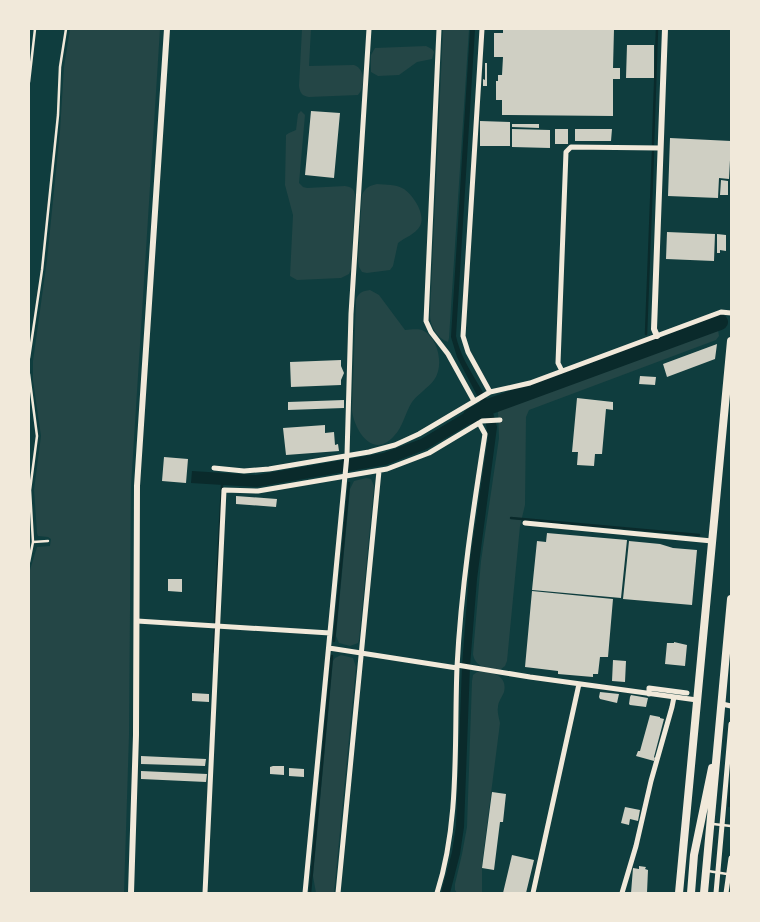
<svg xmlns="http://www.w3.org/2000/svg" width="760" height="922" viewBox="0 0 760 922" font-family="'Source Serif 4',serif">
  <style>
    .green { fill: #244646 }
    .water { fill: #0a2a2b }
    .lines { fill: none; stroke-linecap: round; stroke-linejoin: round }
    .stream { stroke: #0a2a2b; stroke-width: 2.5 }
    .river { stroke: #0a2a2b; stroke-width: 16 }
    .building { fill: #cfcfc3 }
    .service { stroke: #f1e9da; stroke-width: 2.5 }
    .minor { stroke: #f1e9da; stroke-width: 5 }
    .tertiary { stroke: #f1e9da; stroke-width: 6 }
    .trunk { stroke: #f1e9da; stroke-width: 8 }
  </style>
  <rect width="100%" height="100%" fill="#0f3d3e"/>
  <path class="green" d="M70 29H160L131 486 129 735 124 893H29V573L37 547 50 546 51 539 48 537 38 536 37 533 34 490 41 436 33 380V361L47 260 60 131 64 67Z
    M302 29H311L309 66 354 65C366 69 365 87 358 95L309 97C302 96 300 93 299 86Z
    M443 29H469L449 338 448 342C437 338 430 326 430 315Z
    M426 46 432 49 434 52 432 59 417 62 399 75 378 76 371 72V55L375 48Z
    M301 111 305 115 299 183 303 187 307 188 345 186C352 187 354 189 355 195L351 269 349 274 341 278 297 280 290 276 293 215 285 185 286 135 289 133 296 130 298 114Z
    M377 184C386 185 396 184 404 189 414 196 426 215 420 226 416 234 404 238 398 243L393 266 390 270 367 273 362 272 359 267 358 261 362 195C366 187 369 186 377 184Z
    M370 290 379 295 405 330C411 330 418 328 424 331 439 340 444 367 434 380 428 388 418 394 412 402 405 413 403 427 394 436 373 460 354 430 352 410L356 300C358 293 362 291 370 290Z
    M714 328 718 330 719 336 716 340 529 410 526 417 525 505 520 526 507 661 505 666 501 669C489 669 475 668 473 654L481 561 499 438 498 412 501 408Z
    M366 478 371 479 374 486 359 640 358 643 350 646 339 643 336 636 350 489 354 481Z
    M341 655 353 658 356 667 334 893H316L313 876 333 661 335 658Z
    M477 672C491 671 508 675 504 692 502 697 498 702 498 707 497 712 499 718 500 723L482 864V893H457L455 890V884L462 854 467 827 472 681 473 675Z"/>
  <path class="water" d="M470 29H475L456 336C463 370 491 394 497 427L477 579 470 666 464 827 460 854 450 893H441L452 852 456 826 462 666 470 560 488 437 485 418 482 417 427 449 386 465 257 487 191 483 192 471 256 475 383 453 421 439 481 403 457 357 451 337Z"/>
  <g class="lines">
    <path class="stream" d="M653 144 657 29
      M646 334 653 152
      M646 349V346
      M511 518 699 535
      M215 622 222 485
      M334 641 349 483
      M214 652 215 628
      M729 806 731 783
      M310 893 332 656"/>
    <path class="river" d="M471 416 488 407 720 322"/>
  </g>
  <path class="building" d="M503 29H614L613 68H620V79H613V116L502 115V100H496V81H498V75H502L503 57H494V33H503Z
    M627 45H654V78H626Z
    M485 63H487V86H483V79L485 80Z
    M311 111 340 113 334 178 305 175Z
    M480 121 510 122V146H480Z
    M512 124H539V128L512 127Z
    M512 129 550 130V148L512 147Z
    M555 129H568V144H555Z
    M575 129H612L611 141H575Z
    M670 138 731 141 729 179 719 178 718 198 668 196Z
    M721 180 728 181V195H720Z
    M667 232 715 234 714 261 666 259Z
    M717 234 726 235V251L720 250V253H717Z
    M717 344 715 359 667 377 663 364Z
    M341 360V366L344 373 341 380V385L291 387 290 362Z
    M640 376 656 377 655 385 639 384Z
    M577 398 613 402V410L606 409 602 454H595L594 466 577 465 578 452H572Z
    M344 400V408L288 410V402Z
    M325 425V433L334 432 335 445 338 444 339 451 286 455 283 428Z
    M164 457 188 459 186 483 162 481Z
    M236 496 277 499 276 507 236 504Z
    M547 533 627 540 621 598 532 590 537 541 546 542Z
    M629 541 660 544 673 548 697 550 692 605 623 599Z
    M168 579H182V592L168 591Z
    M532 591 613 599 608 657H600L598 674H593V677L558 674V671L525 667Z
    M674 642 687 645 685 666 665 664 667 643H674Z
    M613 660 626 661 625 682 612 681Z
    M600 692 619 694 617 703 600 699 599 697Z
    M192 693 209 694V702L192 701Z
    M631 695 648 698 646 707 630 705 629 704 630 697Z
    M650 715 660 717V718L664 719 654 757 655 758 654 761 636 756 638 751H640Z
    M141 756 206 759 205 766 141 764Z
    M273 766H284V775L270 774V767Z
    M289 768 304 769V777L289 776Z
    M141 771 207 774 206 782 141 779Z
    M492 792 506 794 503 822H500L494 870 482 868Z
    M625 807 640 810 638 821 630 819 629 825 621 823Z
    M512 855 534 860 526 893H503Z
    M639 866 646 867 645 869 648 870 647 893H631L633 868 639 869Z"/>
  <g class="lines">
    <path class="service" d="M29 82 35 29
      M29 358 42 270 58 115 60 67 66 29
      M29 374 37 436 30 490 33 542 29 562
      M33 542 48 541
      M713 824 731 826
      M708 871 727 874"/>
    <path class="minor" d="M439 29 426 321 431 332 448 354 474 401
      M482 29 463 336 468 352 490 392
      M562 371 558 363 566 152 571 147 660 148
      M479 423 482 421 500 420
      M214 468 244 471 269 469 369 452 395 445 419 434 490 392 530 383 721 312 731 313
      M525 523 712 541
      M137 621 330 633
      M329 648 457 668
      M457 665 530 677 697 700
      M649 694V688L687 693
      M722 704 731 706
      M205 893 224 490 258 491 387 469 429 453 479 423 485 434C473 511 461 589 457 667 454 743 460 821 437 893
      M305 893 347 455 351 314 369 29
      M338 893 379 471
      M533 893 579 684
      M622 893 636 846 651 781 672 707 674 697
      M716 893 731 724
      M726 893 731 858"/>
    <path class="tertiary" d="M657 336 654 329 665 29
      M131 893 136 735 137 486 167 29"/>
    <path class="trunk" d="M679 893 731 341
      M691 893 694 855 712 768
      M704 893 731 599"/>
  </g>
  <rect width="760" height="922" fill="none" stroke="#f1e9da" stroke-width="60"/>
</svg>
